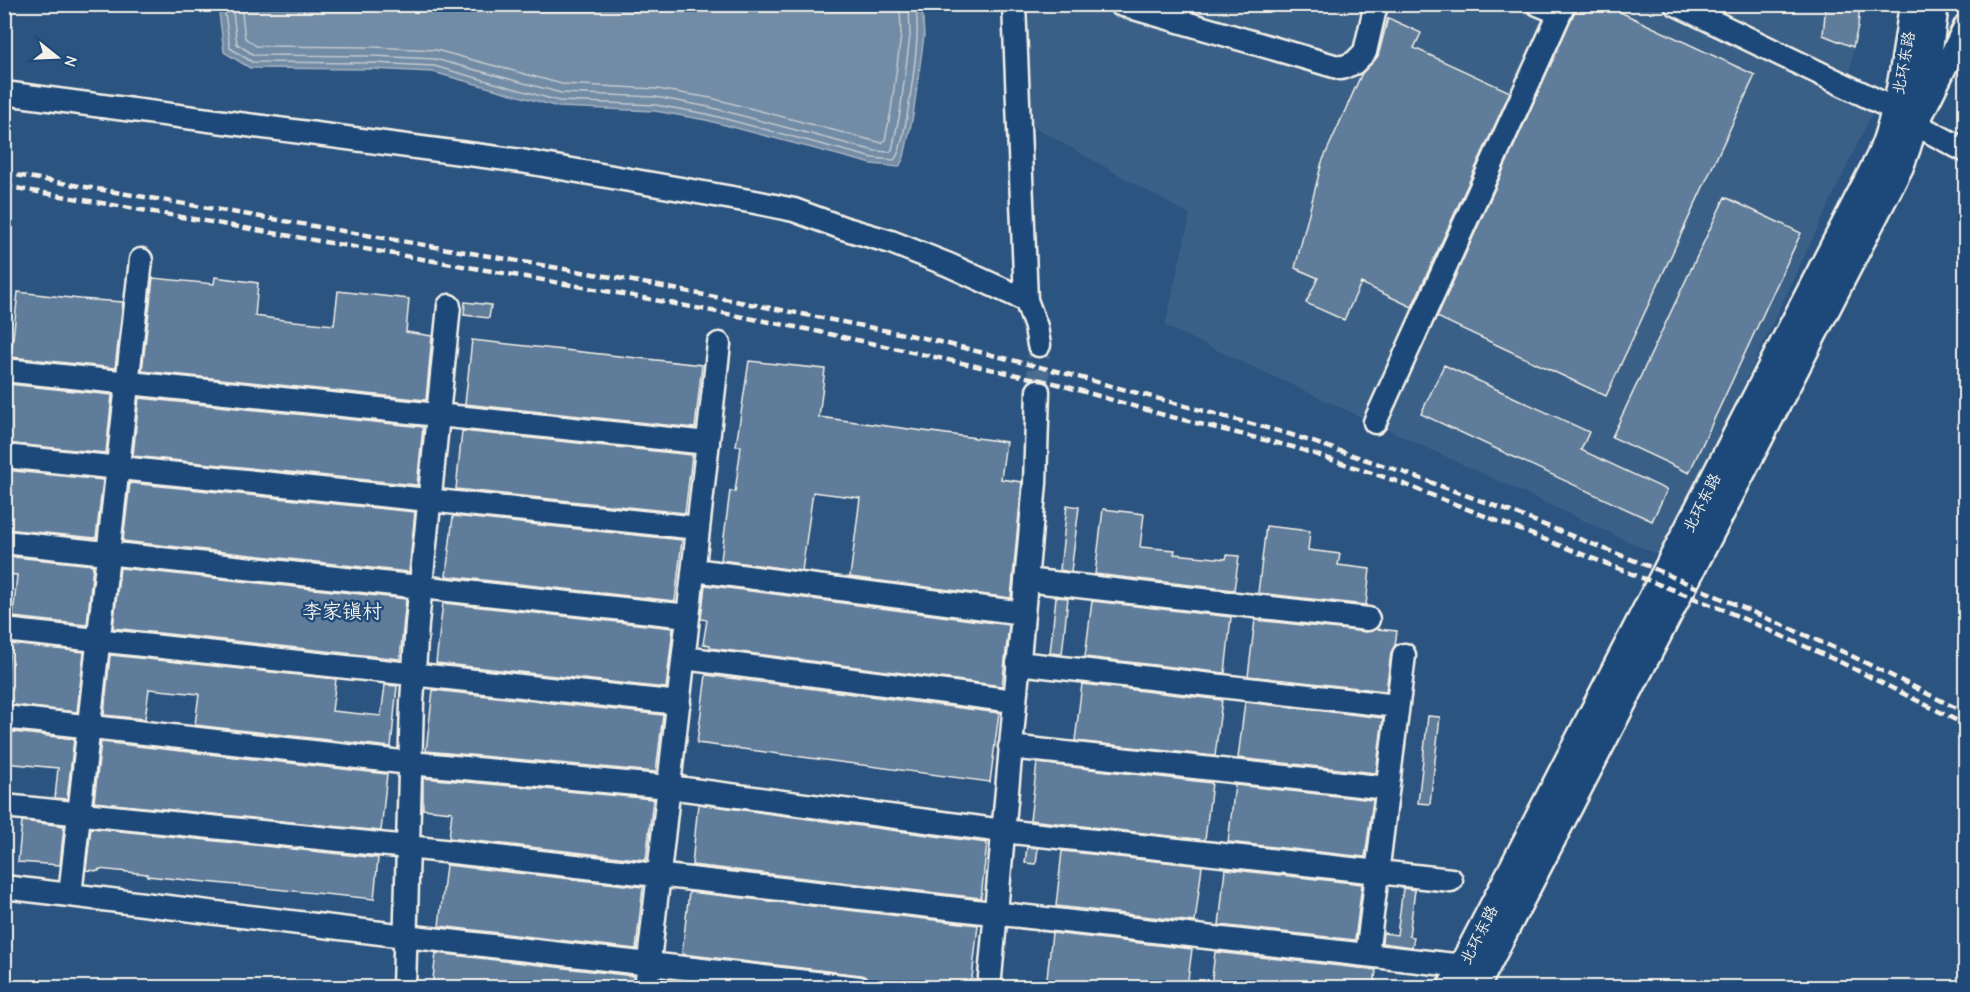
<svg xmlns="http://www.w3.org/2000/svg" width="1970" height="992" viewBox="0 0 1970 992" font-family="'Comic Neue','LXGW WenKai TC',sans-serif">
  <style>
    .built { fill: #3b6088 }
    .water { fill: #738ca6; stroke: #a7b4c0; stroke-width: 1.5 }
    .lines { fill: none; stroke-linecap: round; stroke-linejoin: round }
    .shore { stroke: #c0c9ce; stroke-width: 1.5 }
    .building { fill: #5e7b9a; stroke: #f4f1e8; stroke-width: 1.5 }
    .minor-tunnel { stroke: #4a6c90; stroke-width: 22; stroke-dasharray: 22 11; stroke-linecap: butt }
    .minor-casing { stroke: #f4f1e8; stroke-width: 27 }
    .major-casing { stroke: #f4f1e8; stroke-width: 33 }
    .minor { stroke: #1f4a7a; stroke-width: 22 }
    .major { stroke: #1f4a7a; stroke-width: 28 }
    .rail { stroke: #f4f1e8; stroke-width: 4.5; stroke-dasharray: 9 4.5; stroke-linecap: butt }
    .labels { text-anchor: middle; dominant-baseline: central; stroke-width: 5; stroke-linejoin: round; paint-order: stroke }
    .street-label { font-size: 16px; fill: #f4f1e8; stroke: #1f4a7a }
    .quarter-label { font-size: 20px; fill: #f4f1e8; stroke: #1f4a7a }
  </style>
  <rect width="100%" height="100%" fill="#2c5481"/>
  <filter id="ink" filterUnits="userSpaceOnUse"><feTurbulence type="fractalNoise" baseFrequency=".0167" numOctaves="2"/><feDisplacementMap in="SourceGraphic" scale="12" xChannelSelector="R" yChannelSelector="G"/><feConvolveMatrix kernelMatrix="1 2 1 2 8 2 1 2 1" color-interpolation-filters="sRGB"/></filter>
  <g filter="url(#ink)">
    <path class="built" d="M1024 5H1860L1846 99 1873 111 1662 557 1165 326 1190 215 1027 123Z"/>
    <path class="water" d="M221 5 922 4 924 36 913 115 904 157 899 167 872 164 706 120 655 111 558 107 433 72 372 69 250 68 224 52 219 12Z"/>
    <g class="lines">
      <path class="shore" d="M227 4 225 13 230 48 252 62 372 63 434 66 559 101 656 105 707 114 873 158 894 160C905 151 916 57 917 37 918 27 916 15 916 4
        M234 4 233 13 237 44 254 55 373 56 435 59 561 93 656 97 709 107 875 151 889 152 892 150 900 113 910 36 909 4
        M243 4 242 14 245 38 256 46 373 47 436 50 562 84 657 89 711 98 882 143 885 140 891 111 901 35 900 4"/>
    </g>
    <path class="building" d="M1578 4H1603L1755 75 1606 396 1437 317Z
      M1826 4H1860L1858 27 1853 47 1823 35Z
      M1388 18 1421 33 1414 48 1510 92 1412 307 1361 283 1344 320 1306 303 1318 278 1295 268 1322 162 1362 73 1378 56Z
      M1725 197 1801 233 1689 473 1612 437Z
      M215 277 258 283 255 316 284 320 334 325 338 291 409 299 406 332 432 336 426 400 142 371 153 278 214 284Z
      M18 292 80 299 123 302 115 368 11 357Z
      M465 302 491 305 489 318 464 315Z
      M472 340 702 365 695 428 465 404Z
      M749 361 825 369 819 417 1006 442 1001 479 1022 482 1011 598 850 577 860 498 813 492 802 571 721 560 730 491 735 492 741 446H736Z
      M1444 365 1589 432 1581 450 1667 490 1652 521 1421 414Z
      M8 384 112 395 106 453 4 443V412Z
      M139 398 423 427 417 485 133 456Z
      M462 431 692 455 685 513 456 489Z
      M4 470 103 480 96 538 4 529Z
      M130 483 415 512 409 572 123 541Z
      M1067 505 1079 507 1071 572 1060 570Z
      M1103 509 1144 514 1140 547 1175 550 1174 554 1226 559 1227 555 1239 556 1234 590 1095 574Z
      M453 516 682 540 675 601 446 576Z
      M1266 526 1310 531 1308 550 1340 554 1338 565 1370 569 1366 605 1258 593Z
      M4 556 93 565 87 625 13 617 17 575 4 574Z
      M120 568 406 599 400 659 113 628Z
      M705 585 1009 625 1002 686 710 648V645L703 644 707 620 701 619Z
      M1056 597 1068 598 1062 654 1050 653Z
      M1092 601 1231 617 1225 673 1085 657Z
      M443 603 673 628 666 688 436 663Z
      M1255 620 1366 632 1377 629 1397 631 1395 645 1391 653 1386 691 1248 676Z
      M10 644 84 652 77 712 4 704Z
      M110 655 336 679 332 711 381 716 385 685 397 686 391 747 195 725 199 694 149 689 145 719 104 715Z
      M706 675 999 713 990 782 697 743Z
      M1082 684 1222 700 1215 756 1075 741Z
      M433 690 663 715 656 772 426 751Z
      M1245 702 1383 718 1376 773 1238 758Z
      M1428 716 1440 717 1430 804 1418 803Z
      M4 731 74 739 67 799 55 798 58 768 4 763Z
      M101 742 387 774 381 831 94 802Z
      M1037 763 1212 783 1205 840 1030 820Z
      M423 778 653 799 646 860 449 838 452 812 423 809Z
      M1235 785 1373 800 1365 857 1228 842Z
      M698 804 987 843 981 898 692 865Z
      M22 821 64 826 60 865 18 862Z
      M91 828 378 858 374 899 147 876V874L99 869V871L86 870Z
      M1027 847 1038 848 1036 864 1025 863Z
      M1062 851 1202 866 1195 922 1056 906Z
      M446 865 643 887 636 949 439 926Z
      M1225 869 1362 884 1355 940 1219 925Z
      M1403 888 1415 890 1409 936 1414 937 1412 947 1382 943 1383 933 1397 935Z
      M689 892 978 925 971 987H944L895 982 868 979 861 975 682 954Z
      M1052 933 1192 949 1187 987H1046Z
      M1215 952 1376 970 1374 987H1211Z
      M436 953 633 976 632 987H432Z
      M679 981 736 987H678Z"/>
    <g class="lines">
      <path class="minor-tunnel" d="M1038 391 1039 345"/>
      <defs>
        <path id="minor" d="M1120 4 1341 68 1354 63 1365 52 1376 4
          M1538 4 1560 13
          M1676 4 1896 110
          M4 93 521 161 755 202 794 210 843 228 891 242 949 265 1026 300 1014 4
          M1923 112 1966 25
          M1917 125 1966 151
          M1026 300 1036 327 1039 345
          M4 370 708 443
          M1375 422 1564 4
          M4 456 698 528
          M4 542 688 616
          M694 570 1023 613
          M1026 580 1368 619
          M4 630 679 703
          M684 658 1014 701
          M1018 663 1397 706
          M4 717 410 763 669 787 1003 831 1451 880
          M1010 747 1387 788
          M4 806 408 847 1463 966
          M4 887 405 936 859 988
          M70 895 141 260
          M1367 955 1404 655
          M404 988 412 702 417 624 449 306
          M646 988 719 344
          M989 988 1035 483 1038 391"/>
        <path id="major" d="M1452 988 1881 157C1901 109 1907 56 1914 4
          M1474 988 1899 166C1920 115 1927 59 1934 4"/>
      </defs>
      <use href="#minor" class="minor-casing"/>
      <use href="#major" class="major-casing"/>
      <use href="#minor" class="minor"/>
      <use href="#major" class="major"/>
      <path class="rail" d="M4 173 623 279 924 338 1056 371 1289 434 1400 471 1514 513 1648 566 1848 654 1966 713
        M4 186 623 294 806 329 1054 383 1164 415 1293 447 1396 481 1724 610 1842 663 1966 725"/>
    </g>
  </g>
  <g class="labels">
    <g class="street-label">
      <text transform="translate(1904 63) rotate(-80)">北环东路</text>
      <text transform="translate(1702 503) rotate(-63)">北环东路</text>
      <text transform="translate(1479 935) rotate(-63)">北环东路</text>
    </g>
    <g class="quarter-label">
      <text x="342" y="611">李家镇村</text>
    </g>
  </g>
  <rect width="1970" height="992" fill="none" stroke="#1f4a7a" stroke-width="24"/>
  <rect x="12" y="12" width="1946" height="968" fill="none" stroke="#f4f1e8" stroke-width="2" filter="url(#ink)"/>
  <g transform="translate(57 57) rotate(108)" stroke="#1f4a7a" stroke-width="4.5" paint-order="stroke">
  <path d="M0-4.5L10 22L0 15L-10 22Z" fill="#f4f1e8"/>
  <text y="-9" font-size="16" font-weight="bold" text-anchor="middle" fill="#f4f1e8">N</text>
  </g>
</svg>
